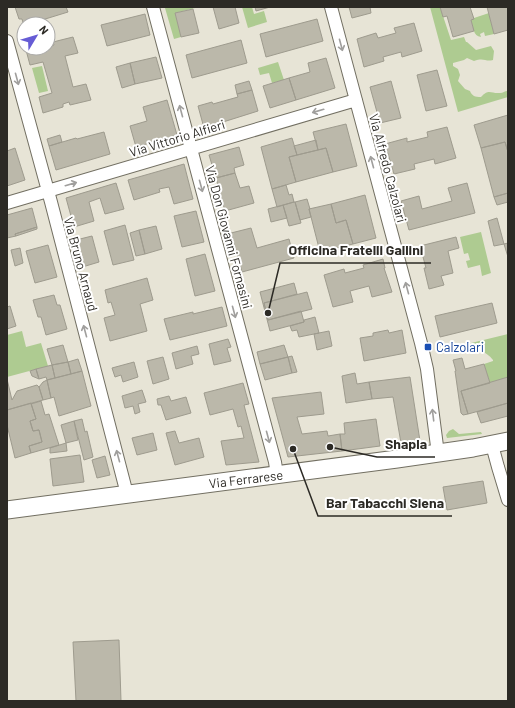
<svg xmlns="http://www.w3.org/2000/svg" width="515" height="708" viewBox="0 0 515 708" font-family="Barlow,sans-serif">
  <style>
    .green { fill: #aecb91 }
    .building { fill: #bbb8aa; stroke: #9e9b8e }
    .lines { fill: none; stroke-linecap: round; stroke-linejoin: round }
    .minor-casing { stroke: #726f62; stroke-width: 14 }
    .secondary-casing { stroke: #726f62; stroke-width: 19 }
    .minor { stroke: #fff; stroke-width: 12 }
    .secondary { stroke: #fff; stroke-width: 17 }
    .oneway { stroke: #a09f9d }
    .transit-dot { fill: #1a4fb4; stroke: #fff; stroke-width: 1.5 }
    .labels { text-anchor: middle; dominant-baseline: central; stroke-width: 4; stroke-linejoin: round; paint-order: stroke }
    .street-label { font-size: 13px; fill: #2c2a25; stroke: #fff }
    .transit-label { font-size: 13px; fill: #164399; stroke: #fff; text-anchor: start }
    .leader { fill: none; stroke: #2c2a25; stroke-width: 1.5 }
    .callout-dot { fill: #2c2a25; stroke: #fff; stroke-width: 1.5 }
    .callout-label { font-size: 14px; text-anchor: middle; font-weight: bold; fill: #2c2a25; stroke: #fff; stroke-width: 4; stroke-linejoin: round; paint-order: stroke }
  </style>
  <rect width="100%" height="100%" fill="#e7e4d6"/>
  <path class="green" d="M167 7H199L175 13 181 37 174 39 165 8Z
    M242 7H252L254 14 264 11 267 22 248 28Z
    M430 7H440L451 40 464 37 466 42H467L476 50 491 46 494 51 493 60C485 62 484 57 474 61L467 58 464 60 453 63V66L458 69 460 75 458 81 465 89 470 91C472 96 475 97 481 97 489 88 491 94 500 93 503 93 505 91 507 91L508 97 458 112Z
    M489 13 494 34 485 36 484 32 480 34 481 37C473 36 473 27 471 20L474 19V18Z
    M278 62 284 80 272 83 269 73 260 75 258 68Z
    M42 66 48 91 39 93 32 68Z
    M481 232 491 273 482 276 480 265 468 268 466 261 470 260 468 253 464 254 460 237Z
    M22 331 26 347 41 343 48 366 7 377V335Z
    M508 334V377L490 383 484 364 493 361V360C486 351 475 347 464 347L463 345Z
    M453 429 459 434 481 432 482 434 447 438 446 435 449 431Z"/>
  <path class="building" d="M15 7H66L68 12 29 24H24V26L22 19H19Z
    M213 7H235L239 23 219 29Z
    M255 7H270L256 11Z
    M349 7H370L371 13 352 18Z
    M440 7H470L474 19 471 20 474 31 453 37 447 16 443 17Z
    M487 7H508V30L494 34Z
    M193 9 199 33 181 37 175 13Z
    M145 14 150 35 107 46 101 25Z
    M317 19 323 41 266 57 260 34Z
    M414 23 422 51 402 57 401 52 383 57 384 61 364 67 357 39 376 33 378 38 396 33 394 28Z
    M73 37 78 53 65 56 73 87 86 84 91 100 70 105 69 102 63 104V107L43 113 39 97 52 93 43 62 30 65 26 50 32 48H48V47L54 45 53 42Z
    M241 40 247 63 192 78 186 55Z
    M156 57 162 78 135 84 130 63Z
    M326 58 335 88 296 100 289 78 310 72 308 63Z
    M130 63 135 84 122 88 116 67Z
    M437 70 447 106 426 111 417 75Z
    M289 78 296 100 270 108 263 86Z
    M249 81 252 90 237 94 235 85Z
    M391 81 401 118 380 123 370 87Z
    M252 90 258 111 204 128 198 106 212 102 213 104 238 97 237 94Z
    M167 100 177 135 136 147 130 126 147 121 143 107Z
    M508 115V152L505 142 481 148 474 125Z
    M346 124 357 166 333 172 326 148 318 150 313 132Z
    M447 127 456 158 435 164 434 159 414 164 415 169 394 174 385 144 407 138V142L428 137 427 132Z
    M104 132 110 154 56 170 49 146 76 138 77 139Z
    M60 135 62 142 49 146 47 139Z
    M292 138 297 155 289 157 296 182 272 189 261 147Z
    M316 140 318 150 297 155 294 146Z
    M505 142 508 152V193L494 197 481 148Z
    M239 147 244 165 234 168 235 173 216 178 209 155Z
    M15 148 25 180 7 186V151Z
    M326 148 333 172 296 182 289 157Z
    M184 164 193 199 174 204 169 187 159 189 160 192 134 200 128 180Z
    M235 173 240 188 249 186 254 203 225 211 216 178Z
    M116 183 124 209 105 214 100 198 89 202 94 221 74 227 66 198Z
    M467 183 475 213 409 230 401 201 419 196 422 209 452 201 448 188Z
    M286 185 289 195 292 194 294 202 277 207 272 189Z
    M508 193V202L497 205 494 197Z
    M365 195 376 238 353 244 346 220 336 223 331 204Z
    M307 199 310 209H309L311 217 300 220 295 202Z
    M294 202H295L301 223 289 226 283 205Z
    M331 204 336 223 346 220 353 244 320 252 309 209Z
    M283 205 287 218 271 222 268 209Z
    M32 208 37 227 15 234 16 236 7 238V215Z
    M196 211 204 242 182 247 174 216Z
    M497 218 504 244 494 246 488 221Z
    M125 225 134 260 113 265 104 231Z
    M156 226 162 249 145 254 139 230Z
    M37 227V229L16 236 15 234Z
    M251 228 257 248 289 239 294 258 242 272 231 233Z
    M139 230 145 254 136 256 130 233Z
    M92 236 99 262 79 268 72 241Z
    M456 237 459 248 448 251 453 273 441 276 444 285 429 289 424 268H426L420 246Z
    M508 243V257L504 244Z
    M48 245 57 277 35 283 26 251Z
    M20 248 23 263 15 266 11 250Z
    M205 254 215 291 195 296 186 259Z
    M383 259 385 268H384L392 292 372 297 369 286 350 291 353 302 333 307 324 275 344 269 345 273 364 268 363 265Z
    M147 278 153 300 140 304 147 331 110 341 104 318 115 315 111 302 108 303 105 290Z
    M294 283 297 294 264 303 268 320 301 311 304 322 270 331 260 292Z
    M307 292 312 309 268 320 264 303Z
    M54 295 57 305H60L67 329 46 335 41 317H38L33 300Z
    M492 303 497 323 440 337 435 316Z
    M10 306 16 326 7 329V307Z
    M222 307 227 326 170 340 164 319 193 312V314Z
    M315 317 319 333 299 337 297 330 292 331 290 326 304 322V320Z
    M388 330 389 333 402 330 406 353 364 361 360 338 373 336V333Z
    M329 331 332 346 317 350 314 334Z
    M228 339 231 347 227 348 231 361 214 365 209 344Z
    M63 345 68 362 52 365 47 349Z
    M284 345 288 357 260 364 257 352Z
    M197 346 199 354 191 356 193 364 176 369 172 353Z
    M292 356 297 372 292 373 288 357Z
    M163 357 169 379 153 384 147 361Z
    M288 357 292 373 265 380 260 364Z
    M462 358 465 369 484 364 490 383 461 391 468 414 463 415 461 413 455 371H456L453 360Z
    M78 359 82 371 71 374 68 362Z
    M68 362 71 374 55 378 52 365Z
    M134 362 138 377 123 382 121 375 115 377 112 368Z
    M52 365 55 378 47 380 46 377 39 379 36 369Z
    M36 369 39 379 32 376 30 371Z
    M82 371 91 406 59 416 54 397 51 398 47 380Z
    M355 373 357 384 369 382 372 399 346 403 342 376Z
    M410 377 420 441 401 443 393 397 372 399 369 382Z
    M508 377V403L468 414 461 391Z
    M7 379 12 400 17 391 37 385 39 387 43 400 7 410Z
    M47 380 51 398 43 400 39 387 43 382Z
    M243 383 249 404 244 405 259 462 226 465 221 441 244 438 241 426 238 427 233 409 210 415 204 393Z
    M142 390 146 402 138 404 140 412 135 414 133 406 125 408 122 396Z
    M321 392 324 414 297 417 302 434 327 431 328 436 340 434 342 451 288 457 272 398Z
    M169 396 171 401 186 397 191 413 166 420 161 405H158L157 399Z
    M41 401 45 415 49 414 59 445 31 453 29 446 42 442 39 430 33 431 30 421 36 419 31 404Z
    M31 403 36 419 30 421 33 431 39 430 42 442 29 446 31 453 15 458 7 425V410Z
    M508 403V416L481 423 477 412Z
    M82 419 85 432 87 431 93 457 84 460 74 421Z
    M376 419 380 446 342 451 340 434H345L344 423Z
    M74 421 78 440 66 443 61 425Z
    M175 431 179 443 199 438 204 457 175 465 166 433Z
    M153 433 157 450 137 455 132 438Z
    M66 443 67 451 50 453V448Z
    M80 455 84 482 53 486 50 459Z
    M105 456 110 475 97 478 92 460Z
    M483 481 487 503 447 510 443 487Z
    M119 640 121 701H76L73 642Z"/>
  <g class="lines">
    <defs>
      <path id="minor" d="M153 7 275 462 277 475
        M331 7 421 343 427 369 438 454
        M7 41 51 202 127 494
        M7 203 356 100
        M492 445 498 467 508 500"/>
      <path id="secondary" d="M7 510 397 459 473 448 508 441"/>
    </defs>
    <use href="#minor" class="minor-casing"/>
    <use href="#secondary" class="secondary-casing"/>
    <use href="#minor" class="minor"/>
    <use href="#secondary" class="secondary"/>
  </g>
  <defs><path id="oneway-shaft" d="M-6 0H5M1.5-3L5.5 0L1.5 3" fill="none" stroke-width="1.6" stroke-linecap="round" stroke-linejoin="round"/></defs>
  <g class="oneway">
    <use href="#oneway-shaft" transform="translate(341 45) rotate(75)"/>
    <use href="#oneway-shaft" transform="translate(17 79) rotate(75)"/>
    <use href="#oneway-shaft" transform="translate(181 111) rotate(-105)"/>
    <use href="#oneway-shaft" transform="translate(318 111) rotate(164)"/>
    <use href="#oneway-shaft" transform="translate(372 162) rotate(-105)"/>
    <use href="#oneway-shaft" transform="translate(71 184) rotate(-16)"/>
    <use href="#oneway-shaft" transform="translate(201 186) rotate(75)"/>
    <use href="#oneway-shaft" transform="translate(407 288) rotate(-105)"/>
    <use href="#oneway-shaft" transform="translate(234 312) rotate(75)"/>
    <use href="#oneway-shaft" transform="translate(85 331) rotate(-105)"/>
    <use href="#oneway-shaft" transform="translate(433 415) rotate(-97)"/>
    <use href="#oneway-shaft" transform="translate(268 437) rotate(75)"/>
    <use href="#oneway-shaft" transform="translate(118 456) rotate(-105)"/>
  </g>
  <rect class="transit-dot" x="424" y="343" width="8" height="8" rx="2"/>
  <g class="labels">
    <g class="street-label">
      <text transform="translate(177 138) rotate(-17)">Via Vittorio Alfieri</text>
      <text transform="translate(388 168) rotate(75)">Via Alfredo Calzolari</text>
      <text transform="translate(229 237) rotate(75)">Via Don Giovanni Fornasini</text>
      <text transform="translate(81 264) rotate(75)">Via Bruno Arnaud</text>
      <text transform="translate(246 479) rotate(-7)">Via Ferrarese</text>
    </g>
    <g class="transit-label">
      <text x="436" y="347">Calzolari</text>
    </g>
  </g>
  <path class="leader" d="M268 313L280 263H431M330 447L377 457H435M293 449L318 516H452"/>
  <g class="callout-dot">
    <circle cx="268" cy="313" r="4"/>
    <circle cx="330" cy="447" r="4"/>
    <circle cx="293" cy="449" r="4"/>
  </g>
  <g class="callout-label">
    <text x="356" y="255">Officina Fratelli Gallini</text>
    <text x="406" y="449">Shapla</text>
    <text x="385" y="508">Bar Tabacchi Siena</text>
  </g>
  <rect width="515" height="708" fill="none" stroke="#2c2a25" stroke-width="16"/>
  <g transform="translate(36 36) rotate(52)"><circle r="19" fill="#ffffff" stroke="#abaaa8"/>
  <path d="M0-3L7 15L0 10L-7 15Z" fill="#665cd5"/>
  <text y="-6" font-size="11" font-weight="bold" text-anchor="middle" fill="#2c2a25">N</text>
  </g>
</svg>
